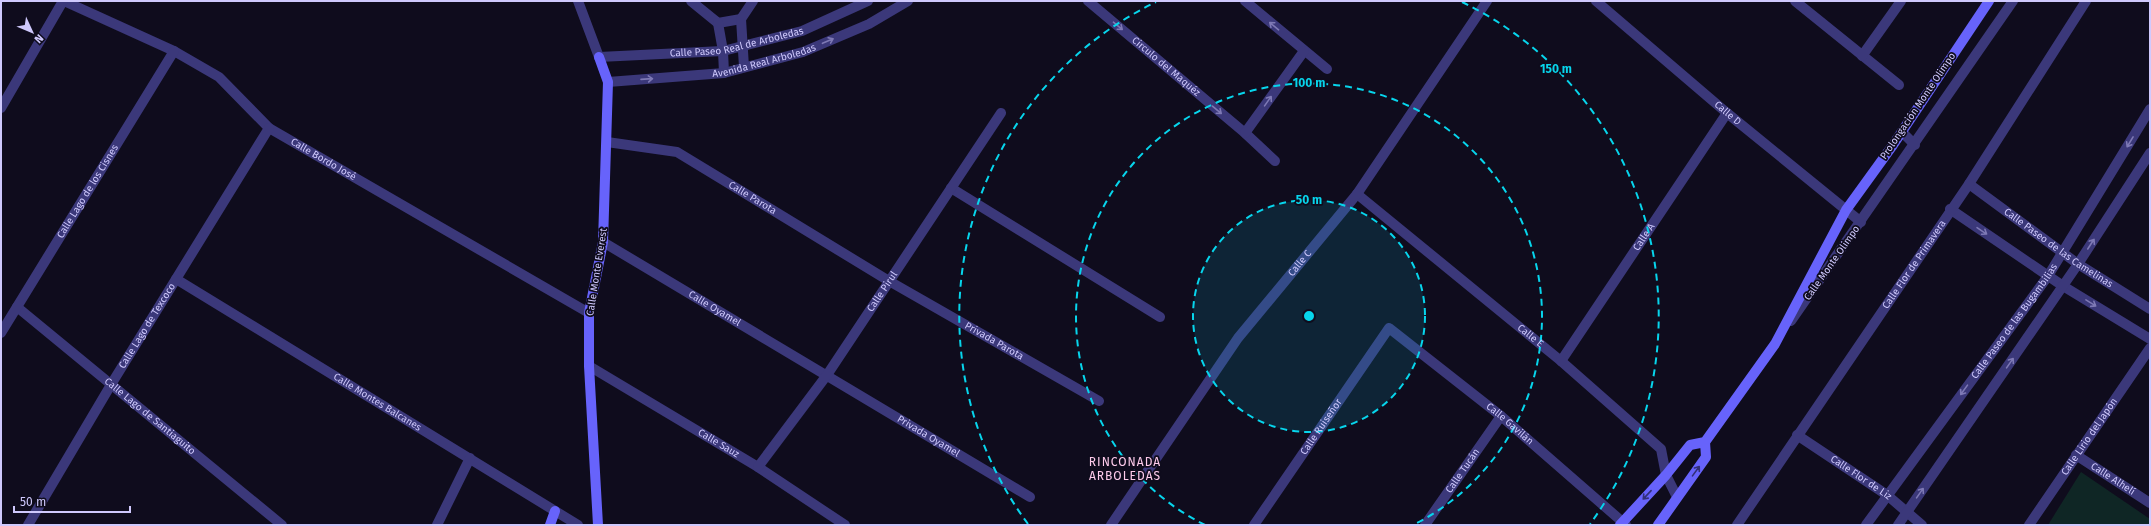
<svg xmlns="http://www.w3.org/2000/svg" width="2151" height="526" viewBox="0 0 2151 526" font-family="'Fira Sans',sans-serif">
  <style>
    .park { fill: #0f2625 }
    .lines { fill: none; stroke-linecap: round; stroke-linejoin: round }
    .minor { stroke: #3b387a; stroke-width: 10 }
    .tertiary { stroke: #3b387a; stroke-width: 10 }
    .secondary { stroke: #6763fb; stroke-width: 10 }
    .oneway { stroke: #7e79b5 }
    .oneway2 { stroke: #322f76 }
    .ring { fill: none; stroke: #07d5ec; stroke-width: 2; stroke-dasharray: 7 5 }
    .labels { text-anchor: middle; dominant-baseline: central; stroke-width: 3.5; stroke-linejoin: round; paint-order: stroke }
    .street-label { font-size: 10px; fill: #cfc9fd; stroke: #0f0c1d }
    .quarter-label { font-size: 12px; letter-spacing: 1px; fill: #fecbeb; stroke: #0f0c1d }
    .centre { fill: #07d5ec; stroke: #0f0c1d; stroke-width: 2 }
    .ring-label { font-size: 12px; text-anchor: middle; font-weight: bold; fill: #07d5ec; stroke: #0f0c1d; stroke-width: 3.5; stroke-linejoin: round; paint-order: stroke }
  </style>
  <rect width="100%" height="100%" fill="#0f0c1d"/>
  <path class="park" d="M2081 472 2150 519V525H2048Z"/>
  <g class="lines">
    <g class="minor">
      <path id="s1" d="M64 1 174 51 219 77 269 128 589 313"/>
      <path d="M578 1 599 57"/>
      <path d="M691 1 718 23 741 19"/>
      <path id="s2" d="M1088 1 1245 133 1275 161"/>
      <path d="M1245 1 1327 69"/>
      <path id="s3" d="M1596 1 1727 113 1861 222"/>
      <path d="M1795 1 1899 85"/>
      <path d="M718 23 723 51 724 73"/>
      <path d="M1862 56 1901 1"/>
      <path d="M744 67 741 19 753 1"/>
      <path d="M1902 132 1915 145"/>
      <path d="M1245 133 1304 51"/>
      <path id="s4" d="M607 142 677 152 889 281 1099 401"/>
      <path id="s5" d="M1969 184 2078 264 2150 309"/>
      <path d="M951 188 1160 317"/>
      <path id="s6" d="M1357 194 1561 361 1661 449 1666 475 1677 497"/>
      <path d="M1950 209 2063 286 2150 339"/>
      <path id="s7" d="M603 242 1030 497"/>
      <path id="s8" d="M176 279 578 525"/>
      <path id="s9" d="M17 307 282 525"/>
      <path d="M1791 321 2013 1"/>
      <path id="s10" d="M1 333 174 51"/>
      <path id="s11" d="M1561 361 1727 113"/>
      <path id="s12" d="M589 366 758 467 845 525"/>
      <path id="s13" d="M1797 435 1887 495 1922 525"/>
      <path id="s14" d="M2076 455 2150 503"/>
      <path id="s15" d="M758 467 827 375 1001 113"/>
      <path id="s16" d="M28 525 112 383 269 128"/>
      <path d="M437 525 470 458"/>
      <path id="s17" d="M1111 525 1238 338 1357 194 1487 1"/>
      <path id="s18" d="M1254 525 1389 328 1501 416 1626 525"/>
      <path id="s19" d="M1425 525 1501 416"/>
      <path id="s20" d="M1737 525 1969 184 2086 1"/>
      <path id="s21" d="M1866 525 2048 276 2150 109"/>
      <path d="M1898 525 2078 264 2150 153"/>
      <path id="s22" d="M2029 525 2150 348"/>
    </g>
    <g class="tertiary">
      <path id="s23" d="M599 57 723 51 802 31 868 1"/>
      <path id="s24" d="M608 82 724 73 803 52 869 24 908 1"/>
      <path d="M1 108 63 1"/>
    </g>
    <path class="secondary" d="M550 525 555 511
      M598 525 589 366V313L603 242 608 82 599 57
      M1620 525 1666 475 1690 445 1705 442
      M1658 525 1706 457 1705 442 1775 344 1846 210 1893 145 1989 1"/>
  </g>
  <defs><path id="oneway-shaft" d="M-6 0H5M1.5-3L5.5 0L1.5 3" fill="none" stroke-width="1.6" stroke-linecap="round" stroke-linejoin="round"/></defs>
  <g class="oneway">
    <use href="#oneway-shaft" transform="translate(1118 26) rotate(40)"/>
    <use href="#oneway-shaft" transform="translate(1274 26) rotate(-140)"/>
    <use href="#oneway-shaft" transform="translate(828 41) rotate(-23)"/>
    <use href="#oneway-shaft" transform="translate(647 79) rotate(-4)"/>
    <use href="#oneway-shaft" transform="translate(1268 101) rotate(-55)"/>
    <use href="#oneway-shaft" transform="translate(1217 110) rotate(40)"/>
    <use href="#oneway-shaft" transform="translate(2130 142) rotate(121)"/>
    <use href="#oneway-shaft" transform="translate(1982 231) rotate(34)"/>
    <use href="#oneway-shaft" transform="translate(2091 244) rotate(-57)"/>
    <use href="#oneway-shaft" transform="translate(2091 303) rotate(32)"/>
    <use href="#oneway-shaft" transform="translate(2010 363) rotate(-55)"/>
    <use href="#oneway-shaft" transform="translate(1964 390) rotate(126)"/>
    <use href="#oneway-shaft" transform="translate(1920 493) rotate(-55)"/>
  </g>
  <g class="oneway2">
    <use href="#oneway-shaft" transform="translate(1696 471) rotate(-54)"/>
    <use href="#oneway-shaft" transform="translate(1647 495) rotate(133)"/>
  </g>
  <circle cx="1309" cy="316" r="116" fill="#07d5ec" fill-opacity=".12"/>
  <g class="ring">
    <circle cx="1309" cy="316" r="116"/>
    <path d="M1205 525A233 233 0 1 1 1413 525"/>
    <path d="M1028 524A349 349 0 0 1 1156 2M1462 2A349 349 0 0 1 1590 524"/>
  </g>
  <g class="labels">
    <g class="street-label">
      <text stroke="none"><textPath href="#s23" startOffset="139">Calle Paseo Real de Arboledas</textPath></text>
      <text stroke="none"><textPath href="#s24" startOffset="158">Avenida Real Arboledas</textPath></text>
      <text stroke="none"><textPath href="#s2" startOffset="102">Circulo del Maquéz</textPath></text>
      <text transform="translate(1918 106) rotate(-56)">Prolongación Monte Olimpo</text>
      <text stroke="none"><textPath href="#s3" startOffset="173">Calle D</textPath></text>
      <text stroke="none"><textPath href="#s1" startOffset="307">Calle Bordo José</textPath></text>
      <text stroke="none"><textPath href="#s10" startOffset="166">Calle Lago de los Cisnes</textPath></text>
      <text stroke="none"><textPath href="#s4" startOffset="159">Calle Parota</textPath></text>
      <text stroke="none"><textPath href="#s11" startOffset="149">Calle A</textPath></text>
      <text stroke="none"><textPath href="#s5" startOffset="110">Calle Paseo de las Camelinas</textPath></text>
      <text stroke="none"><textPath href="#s17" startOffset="323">Calle C</textPath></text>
      <text transform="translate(1832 263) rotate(-55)">Calle Monte Olimpo</text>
      <text stroke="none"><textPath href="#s20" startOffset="315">Calle Flor de Primavera</textPath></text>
      <text transform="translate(597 272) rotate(-81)">Calle Monte Everest</text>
      <text stroke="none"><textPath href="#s15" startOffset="215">Calle Pirul</textPath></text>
      <text stroke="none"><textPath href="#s7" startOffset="130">Calle Oyamel</textPath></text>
      <text stroke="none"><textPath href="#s21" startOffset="252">Calle Paseo de las Bugambilias</textPath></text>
      <text stroke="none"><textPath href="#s16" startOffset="232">Calle Lago de Texcoco</textPath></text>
      <text stroke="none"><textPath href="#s6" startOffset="224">Calle E</textPath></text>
      <text stroke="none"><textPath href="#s4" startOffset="440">Privada Parota</textPath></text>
      <text stroke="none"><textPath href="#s8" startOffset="236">Calle Montes Balcanes</textPath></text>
      <text stroke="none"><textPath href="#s9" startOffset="172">Calle Lago de Santiaguito</textPath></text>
      <text stroke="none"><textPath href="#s18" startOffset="393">Calle Gavilán</textPath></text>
      <text stroke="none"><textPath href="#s18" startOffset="119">Calle Ruiseñor</textPath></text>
      <text stroke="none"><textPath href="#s7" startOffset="379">Privada Oyamel</textPath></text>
      <text stroke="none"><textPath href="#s22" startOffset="107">Calle Lirio del Japón</textPath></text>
      <text stroke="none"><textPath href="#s12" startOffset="151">Calle Sauz</textPath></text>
      <text stroke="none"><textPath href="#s19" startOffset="66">Calle Tucán</textPath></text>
      <text stroke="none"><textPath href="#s13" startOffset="77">Calle Flor de Liz</textPath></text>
      <text stroke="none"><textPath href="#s14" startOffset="44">Calle Alhelí</textPath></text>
    </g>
    <g class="quarter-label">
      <text x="1125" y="462">RINCONADA<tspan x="1125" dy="14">ARBOLEDAS</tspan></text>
    </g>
  </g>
  <circle cx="1309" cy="316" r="6" class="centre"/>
  <g class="ring-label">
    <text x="1556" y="73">150 m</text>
    <text x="1309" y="87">100 m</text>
    <text x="1309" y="204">50 m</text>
  </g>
  <rect width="2151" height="526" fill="none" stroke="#cfc9fd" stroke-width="4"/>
  <g transform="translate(32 32) rotate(134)" stroke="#0f0c1d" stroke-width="3" paint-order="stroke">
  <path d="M0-3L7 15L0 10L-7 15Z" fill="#cfc9fd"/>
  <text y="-6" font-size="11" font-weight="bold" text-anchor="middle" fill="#cfc9fd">N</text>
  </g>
  <path d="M14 506v6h116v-6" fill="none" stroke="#cfc9fd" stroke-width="2"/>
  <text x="20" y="506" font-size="12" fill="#cfc9fd" stroke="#0f0c1d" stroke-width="3" paint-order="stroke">50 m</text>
</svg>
